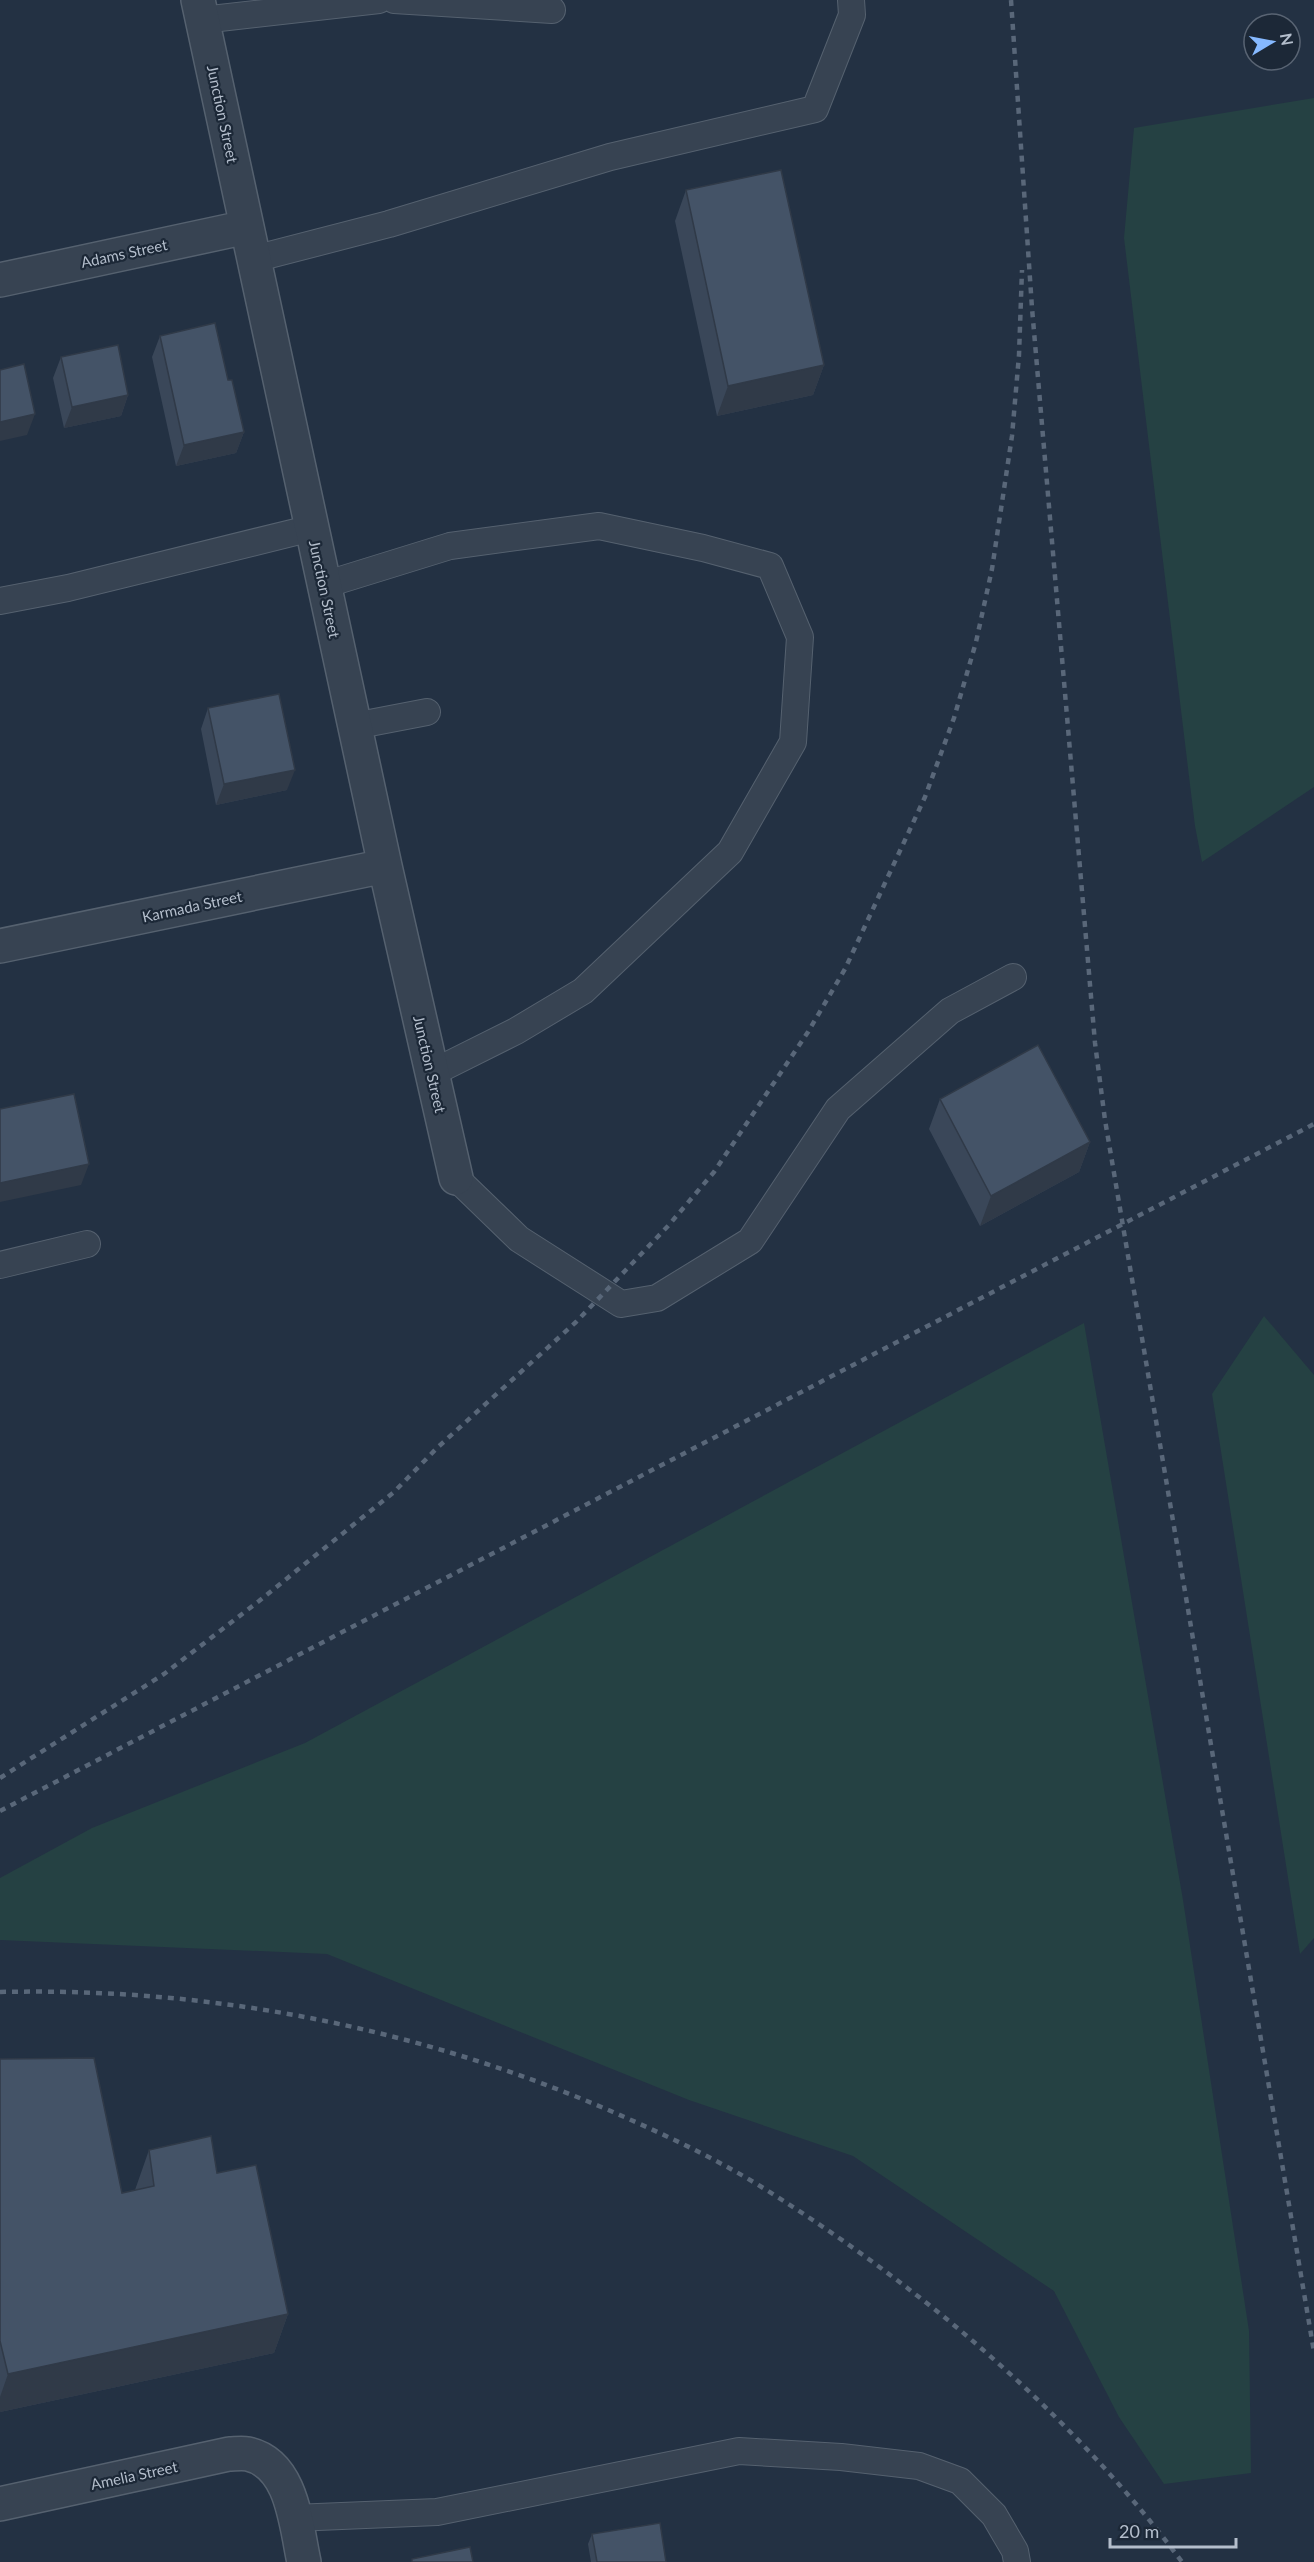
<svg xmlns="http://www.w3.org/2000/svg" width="1314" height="2562" viewBox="0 0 1314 2562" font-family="Lato,sans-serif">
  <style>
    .green { fill: #254143 }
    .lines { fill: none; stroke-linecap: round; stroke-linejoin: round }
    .service-casing { stroke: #55616f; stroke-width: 28 }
    .minor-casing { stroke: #55616f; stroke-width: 36 }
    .service { stroke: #374352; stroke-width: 26 }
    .minor { stroke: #374352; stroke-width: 33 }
    .rail { stroke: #596779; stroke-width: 4.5; stroke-dasharray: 6 6; stroke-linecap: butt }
    .wall { fill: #3a4759 }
    .shaded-wall { fill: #303a48 }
    .building { fill: #445367; stroke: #303a48; stroke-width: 1.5 }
    .labels { text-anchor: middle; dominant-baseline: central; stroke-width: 4.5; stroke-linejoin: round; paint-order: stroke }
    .street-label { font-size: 15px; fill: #b4becc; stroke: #1c2837 }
  </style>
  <rect width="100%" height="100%" fill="#233143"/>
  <path class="green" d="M1314 98V787L1202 862 1195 826 1124 238 1134 128Z
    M1264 1316 1314 1375V1938L1300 1954 1212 1394Z
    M1084 1323 1183 1900 1249 2331 1251 2473 1164 2484 1119 2417 1054 2291 853 2156 689 2100 327 1954 0 1940V1878L92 1828 305 1743Z"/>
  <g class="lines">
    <defs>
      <path id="service" d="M394 0 552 10
        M202 20 379 0
        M254 259 389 224 610 157 815 109 852 15 851 0
        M324 585 450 546 599 526 703 548 770 566 800 637 793 742 730 852 583 991 516 1031 432 1073
        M0 601 68 588 312 528
        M354 726 427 712
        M456 1178 519 1239 621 1304 657 1298 750 1241 838 1109 950 1011 1013 977
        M0 1265 87 1244
        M294 2518 437 2512 739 2451 841 2457 919 2466 960 2481 994 2515 1015 2551 1017 2562"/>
      <path id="minor" d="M198 0 385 866 456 1178
        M0 280 247 227
        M0 946 385 866
        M0 2504 229 2454C234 2454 242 2453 248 2454 293 2464 296 2526 304 2562"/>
    </defs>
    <use href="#service" class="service-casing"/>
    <use href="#minor" class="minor-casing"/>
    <use href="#service" class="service"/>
    <use href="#minor" class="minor"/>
    <path class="rail" d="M1011 0 1032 308 1095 1043 1105 1120 1314 2352
      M0 1778 164 1674 259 1601 394 1492 437 1448 576 1322 668 1226 714 1172 808 1032 845 969 925 797 954 718 976 642 992 569 1012 436 1019 355 1022 270
      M0 1811 1314 1124
      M0 1992C212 1987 419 2028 613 2112 663 2134 713 2157 760 2186 826 2227 889 2272 949 2321 1035 2392 1115 2472 1182 2562"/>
  </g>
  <path class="wall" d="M686 190 824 365 813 395 717 416 675 221Z
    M160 336 228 380 244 432 236 453 176 466 152 357Z
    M61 357 128 395 121 416 64 428 53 378Z
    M208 708 287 790 216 805 201 729Z
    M940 1099 1090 1142 1079 1172 980 1226 929 1129Z
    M0 2059 122 2193 135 2190 149 2150 217 2173 288 2314 274 2353 0 2412Z
    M592 2534 666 2562H591L588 2544Z"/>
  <path class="shaded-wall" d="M824 365 813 395 717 416 728 386Z
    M128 395 121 416 64 428 72 407Z
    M35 414 27 435 0 441V422Z
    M244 432 236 453 176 466 184 445Z
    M295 770 287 790 216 805 224 784Z
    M1090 1142 1079 1172 980 1226 991 1196Z
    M89 1164 81 1185 0 1202V1183Z
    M288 2314 274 2353 0 2412V2397L8 2374Z"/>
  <path class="building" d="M781 170 824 365 728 386 686 190Z
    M215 323 228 380H232L244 432 184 445 160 336Z
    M118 345 128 395 72 407 61 357Z
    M24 364 35 414 0 422V370Z
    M279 694 295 770 224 784 208 708Z
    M1038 1045 1090 1142 991 1196 940 1099Z
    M74 1094 89 1164 0 1183V1109Z
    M94 2058 122 2193 154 2186 149 2150 211 2136 217 2173 256 2165 288 2314 8 2374 0 2341V2059Z
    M660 2523 666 2562H597L592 2534Z
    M470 2547 473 2562H412V2559Z"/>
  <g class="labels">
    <g class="street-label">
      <text transform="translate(223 114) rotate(78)">Junction Street</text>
      <text transform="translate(124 253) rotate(-12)">Adams Street</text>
      <text transform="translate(325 589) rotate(78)">Junction Street</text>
      <text transform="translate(192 906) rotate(-12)">Karmada Street</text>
      <text transform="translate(430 1064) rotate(77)">Junction Street</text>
      <text transform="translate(134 2475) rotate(-12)">Amelia Street</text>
    </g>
  </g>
  <g transform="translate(1272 42) rotate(80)"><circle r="28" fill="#1c2837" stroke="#596473" stroke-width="1.5"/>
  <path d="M0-4.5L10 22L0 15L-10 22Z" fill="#86b9ff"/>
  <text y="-9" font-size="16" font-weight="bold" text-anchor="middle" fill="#b4becc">N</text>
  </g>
  <path d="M1110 2538v9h126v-9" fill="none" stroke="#b4becc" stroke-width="3"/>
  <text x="1119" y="2538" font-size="18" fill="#b4becc" stroke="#1c2837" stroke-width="4.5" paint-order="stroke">20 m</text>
</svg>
